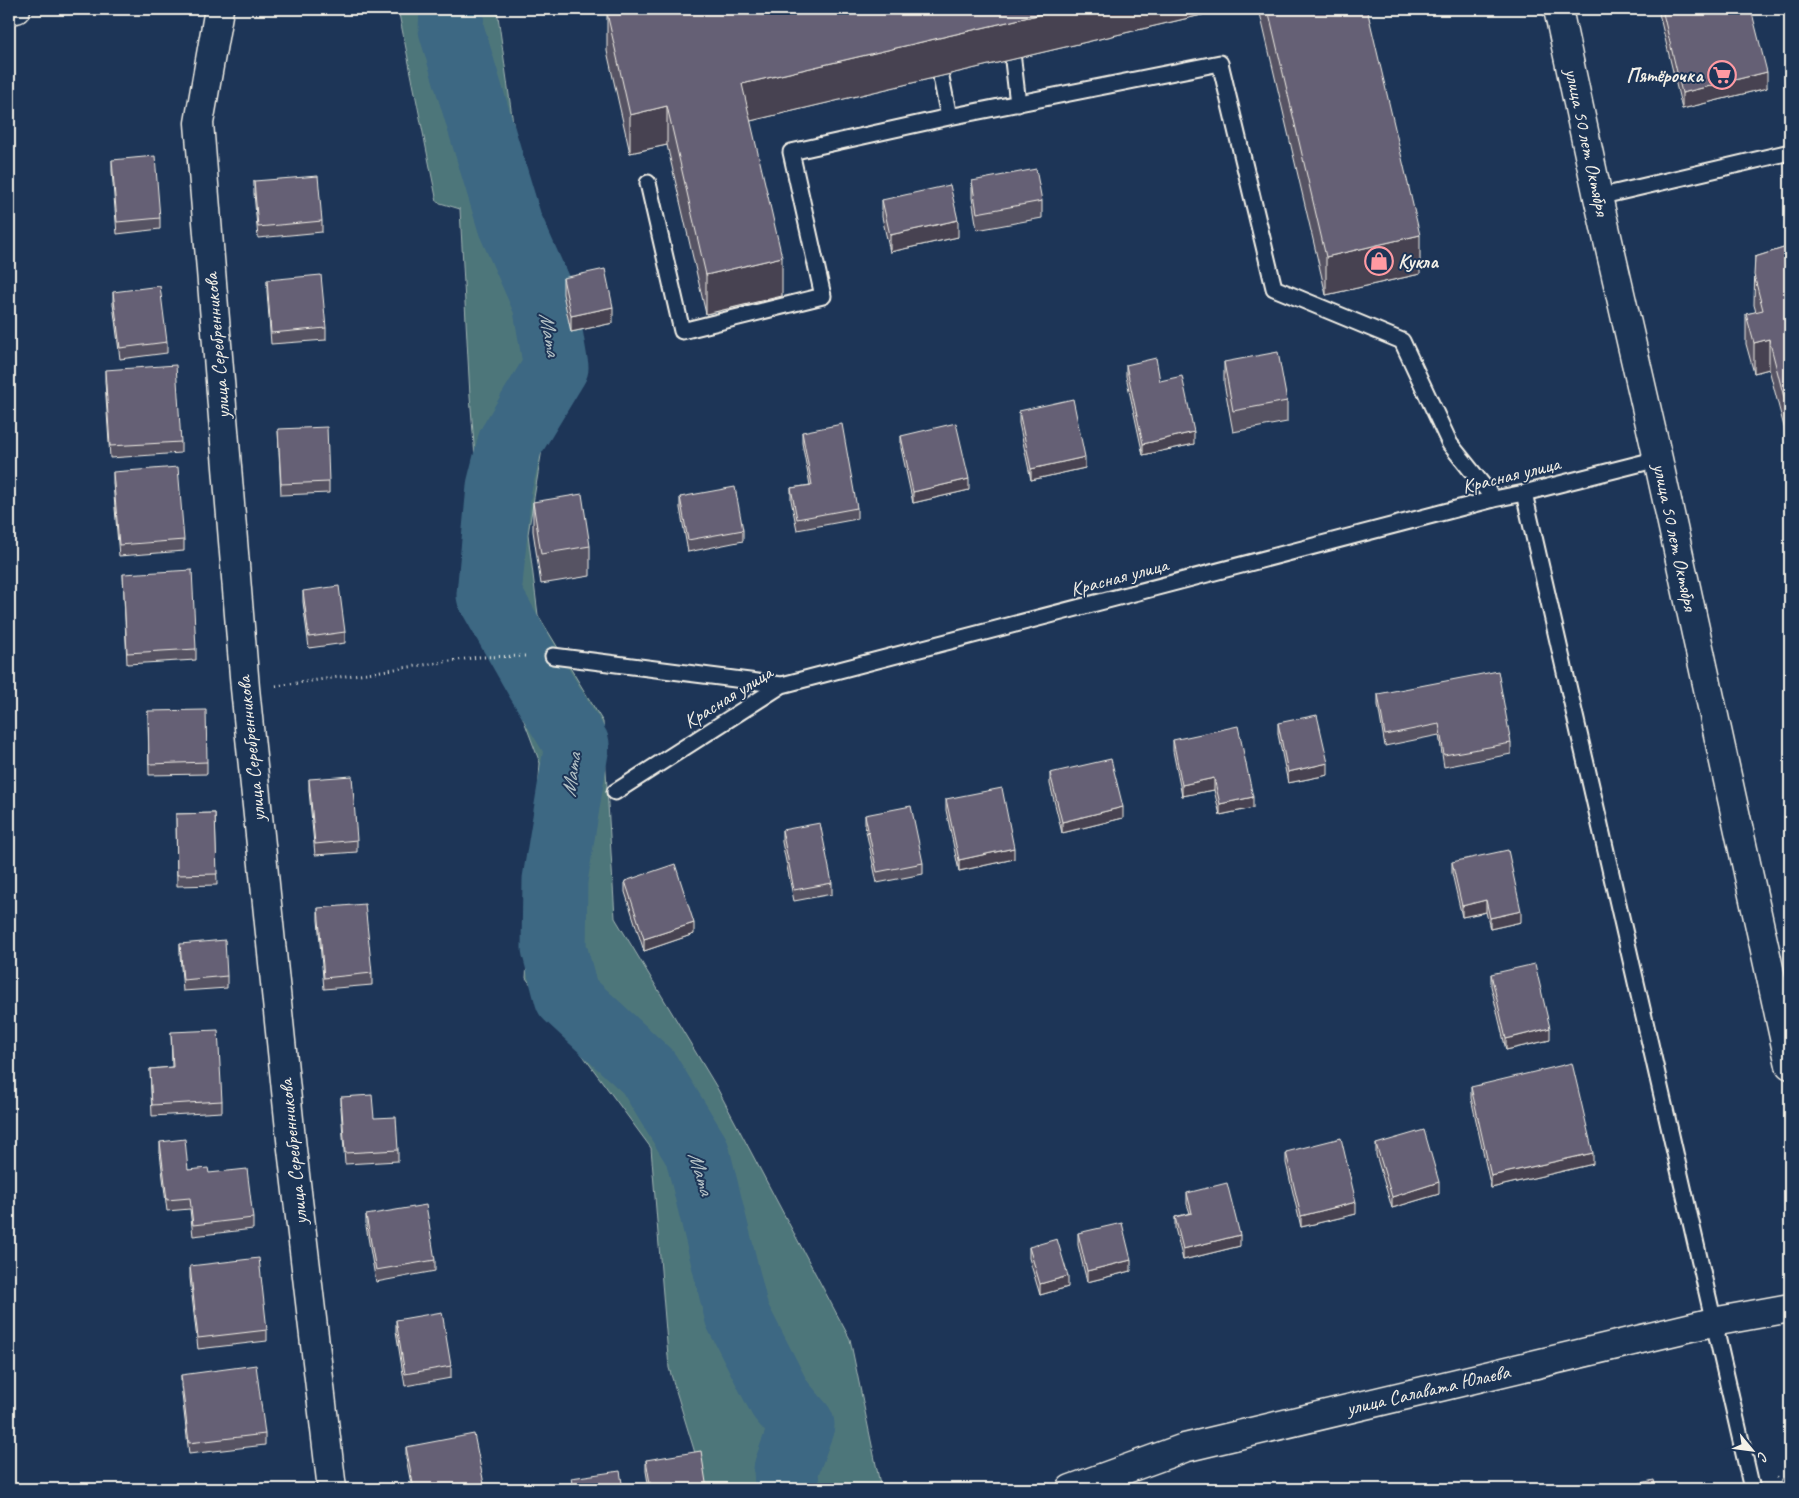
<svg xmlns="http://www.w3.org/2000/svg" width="1799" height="1498" viewBox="0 0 1799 1498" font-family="Caveat,sans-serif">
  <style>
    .green { fill: #4e767a; stroke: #a1b4b1 }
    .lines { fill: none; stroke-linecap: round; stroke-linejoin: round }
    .river { stroke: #3d6883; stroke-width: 65 }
    .service-casing { stroke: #f4f1e8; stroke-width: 19 }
    .minor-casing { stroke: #f4f1e8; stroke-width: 31 }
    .tertiary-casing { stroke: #f4f1e8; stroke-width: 31 }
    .secondary-casing { stroke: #f4f1e8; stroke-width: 31 }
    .path { stroke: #f4f1e8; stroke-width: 3; stroke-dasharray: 1 4; stroke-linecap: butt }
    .service { stroke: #1d3557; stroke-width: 15 }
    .minor { stroke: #1d3557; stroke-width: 28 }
    .tertiary { stroke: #1d3557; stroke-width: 28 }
    .secondary { stroke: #1d3557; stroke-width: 28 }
    .wall { fill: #575364; stroke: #f4f1e8 }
    .shaded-wall { fill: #474351; stroke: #f4f1e8 }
    .building { fill: #656074; stroke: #f4f1e8 }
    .labels { text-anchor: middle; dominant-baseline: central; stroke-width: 4; stroke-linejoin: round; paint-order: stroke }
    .poi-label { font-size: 20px; font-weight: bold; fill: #f4f1e8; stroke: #1d3557; text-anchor: end }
    .street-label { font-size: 20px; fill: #f4f1e8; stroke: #1d3557 }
    .water-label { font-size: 21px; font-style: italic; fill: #b4c1c5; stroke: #1d3557 }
  </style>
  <rect width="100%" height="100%" fill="#1d3557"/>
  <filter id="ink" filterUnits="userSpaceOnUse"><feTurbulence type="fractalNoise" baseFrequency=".02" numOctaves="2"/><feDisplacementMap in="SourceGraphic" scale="10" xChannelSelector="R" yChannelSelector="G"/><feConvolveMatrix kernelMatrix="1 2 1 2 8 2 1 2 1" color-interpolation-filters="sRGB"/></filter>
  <g filter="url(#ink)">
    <path class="green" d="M398 9H497L551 395 528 534 538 615 603 722 615 918 716 1086 850 1339 881 1489H706L669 1368 651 1148 526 978 540 763 489 628 470 396 460 209 437 202Z"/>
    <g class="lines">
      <path class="river" d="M452 9 451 29 510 224 545 303 556 367 510 443 499 487 489 595 536 678 577 745 555 880 554 948 567 997 648 1072 697 1152 737 1315 780 1399 802 1425 786 1469 787 1489"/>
      <defs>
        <path id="service" d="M1007 9 1018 104
          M937 57 949 117
          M648 183 682 331 823 296 791 152 949 117 1220 63 1274 288 1402 341 1450 444 1494 499
          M1598 197 1790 152
          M1524 493 1752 1489
          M553 656 782 685
          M615 792 782 685 1494 499 1524 493 1658 459"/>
        <path id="minor" d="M1071 1489 1184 1448 1713 1322 1790 1308"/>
        <path id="tertiary" d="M219 9 199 123 245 688 292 1149 332 1489"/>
        <path id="secondary" d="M1558 9 1598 197 1658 459 1790 1065
          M9 10 16 9"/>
      </defs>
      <use href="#service" class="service-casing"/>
      <use href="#minor" class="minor-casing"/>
      <use href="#tertiary" class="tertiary-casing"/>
      <use href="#secondary" class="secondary-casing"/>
      <path class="path" d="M276 686 479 657 528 656
        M1777 1477 1790 1483"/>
      <use href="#service" class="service"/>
      <use href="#minor" class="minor"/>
      <use href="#tertiary" class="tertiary"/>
      <use href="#secondary" class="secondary"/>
    </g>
    <path class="wall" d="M625 9H1227L750 121 782 296 706 314 667 145 630 153 607 51V13Z
      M1259 9H1367L1420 274 1326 295Z
      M1658 9H1751L1767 88 1682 109Z
      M112 160 160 218V229L117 234 112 171Z
      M254 181 322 221V232L258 238 254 193Z
      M972 181 1042 201V218L977 230 972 198Z
      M882 200 958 237 890 252 882 217Z
      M1790 246V450L1769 369 1754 373 1746 344V314L1756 312 1754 305 1755 257Z
      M563 278 613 323 571 332 563 294Z
      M267 280 326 328V340L271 344 267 291Z
      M113 292 167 342V353L120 359 113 304Z
      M1224 362 1287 401V422L1233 432 1224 383Z
      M1126 365 1160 381 1194 444 1143 455 1126 376Z
      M105 370 181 442V453L110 458 105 381Z
      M1019 411 1085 468 1031 480 1019 423Z
      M278 429 329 482V493L281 495Z
      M802 432 857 508V519L797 530 791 500V488L810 485 802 443Z
      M901 436 969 490 913 503 901 448Z
      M113 472 184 540V551L119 556 113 483Z
      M680 497 743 530V541L688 552 680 508Z
      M533 502 590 546V576L541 584 533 531Z
      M123 574 196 649V660L127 664Z
      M303 591 345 632V643L309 648 303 602Z
      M1378 694 1511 743V754L1444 767 1439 735 1385 746 1378 705Z
      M148 711 207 762V774L149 775Z
      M1278 723 1328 775 1288 783 1278 734Z
      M1173 740 1253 808 1220 815 1214 790 1182 796 1173 751Z
      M1050 773 1123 818 1062 833 1050 784Z
      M309 779 357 840V852L315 855 309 790Z
      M946 799 1014 859 959 871 946 810Z
      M215 813 217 885 177 886 176 814Z
      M865 815 923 863V874L877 883 865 826Z
      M782 830 832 883V894L794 901 782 842Z
      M1452 862 1521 922 1490 929 1486 912 1462 917 1452 873Z
      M625 881 694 934 644 951 625 892Z
      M318 908 372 973V985L324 989 318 920Z
      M180 944 227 976V988L183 991 180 955Z
      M1491 974 1550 1040 1506 1050 1491 986Z
      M171 1032 222 1101V1112L152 1116 150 1069 172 1067Z
      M1471 1087 1593 1164 1491 1188 1471 1098Z
      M341 1097 374 1118 398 1150V1161L345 1164 341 1108Z
      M160 1142 188 1170 209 1173 253 1218V1229L193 1236 190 1209 167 1211 160 1153Z
      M1376 1144 1439 1194 1392 1208 1376 1155Z
      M1286 1152 1356 1214 1301 1227 1286 1163Z
      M1187 1193 1240 1246 1183 1260 1175 1228V1217L1190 1213 1187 1204Z
      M366 1215 435 1260V1271L376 1282 366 1226Z
      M1078 1233 1131 1271 1087 1282 1078 1245Z
      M1029 1247 1068 1287 1040 1295 1029 1258Z
      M190 1266 267 1330V1341L198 1349 190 1278Z
      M396 1320 451 1366V1378L405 1386 396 1331Z
      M181 1375 265 1434V1445L189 1454 181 1386Z
      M406 1447 485 1489H412L406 1458Z
      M646 1460 707 1489H649L646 1471Z"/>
    <path class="shaded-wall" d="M1063 9H1227L742 123V84Z
      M1767 72V88L1682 109V93Z
      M667 106V145L630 153V115Z
      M958 220V237L890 252V235Z
      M1420 235V274L1326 295V257Z
      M782 257V296L706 314V275Z
      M613 307V323L571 332V316Z
      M1769 339V369L1754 373V343Z
      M1194 432V444L1143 455V444Z
      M1085 457V468L1031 480V469Z
      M969 479V490L913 503V492Z
      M1328 763V775L1288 783V772Z
      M1214 778V790L1182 796V785Z
      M1253 797V808L1220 815V804Z
      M1123 807V818L1062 833V822Z
      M1014 848V859L959 871V860Z
      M1486 900V912L1462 917V906Z
      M1521 911V922L1490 929V918Z
      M694 923V934L644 951V939Z
      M1550 1028V1040L1506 1050V1039Z
      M1593 1153V1164L1491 1188V1176Z
      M1439 1182V1194L1392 1208V1197Z
      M1356 1202V1214L1301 1227V1216Z
      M1240 1235V1246L1183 1260V1249Z
      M1131 1260V1271L1087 1282V1271Z
      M1068 1276V1287L1040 1295V1284Z"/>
    <path class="building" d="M625 9H1063L742 84 782 257 706 275 667 106 630 115 607 13Z
      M1268 9H1367L1420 235 1326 257Z
      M1662 9H1751L1767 72 1682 93Z
      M155 156 160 218 117 222 112 160Z
      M1036 169 1042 201 977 213 972 181Z
      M318 176 322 221 258 227 254 181Z
      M950 185 958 220 890 235 882 200Z
      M1790 246V421L1769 339 1754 343 1746 314 1763 310 1754 275 1755 257Z
      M605 269 613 307 571 316 563 278Z
      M321 275 326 328 271 333 267 280Z
      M160 286 167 342 120 348 113 292Z
      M1278 352 1287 401 1233 411 1224 362Z
      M1156 358 1160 381 1182 376 1194 432 1143 444 1126 365Z
      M176 365 181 442 110 446 105 370Z
      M1073 399 1085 457 1031 469 1019 411Z
      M956 423 969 479 913 492 901 436Z
      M842 424 857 508 797 519 791 488 812 485 802 432Z
      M327 427 329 482 281 484 278 429Z
      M178 467 184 540 119 545 113 472Z
      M735 487 743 530 688 540 680 497Z
      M582 494 590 546 541 554 533 502Z
      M192 570 196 649 127 653 123 574Z
      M339 586 345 632 309 637 303 591Z
      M1498 671 1511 743 1444 755 1439 724 1385 735 1378 694Z
      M206 710 207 762 149 764 148 711Z
      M1317 715 1328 763 1288 772 1278 723Z
      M1238 726 1253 797 1220 804 1214 778 1182 785 1173 740Z
      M1111 759 1123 807 1062 822 1050 773Z
      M352 776 357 840 315 844 309 779Z
      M1002 788 1014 848 959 860 946 799Z
      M911 806 923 863 877 872 865 815Z
      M215 813 217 874 177 875 176 814Z
      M820 823 832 883 794 890 782 830Z
      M1508 850 1521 911 1490 918 1486 900 1462 906 1452 862Z
      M675 864 694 923 644 939 625 881Z
      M365 904 372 973 324 978 318 908Z
      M225 940 227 976 183 980 180 944Z
      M1535 964 1550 1028 1506 1039 1491 974Z
      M218 1030 222 1101 152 1105 150 1069 173 1067 171 1032Z
      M1572 1063 1593 1153 1491 1176 1471 1087Z
      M372 1095 374 1118 396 1117 398 1150 345 1153 341 1097Z
      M1424 1130 1439 1182 1392 1197 1376 1144Z
      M1341 1138 1356 1202 1301 1216 1286 1152Z
      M185 1139 188 1170 208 1168 209 1173 247 1169 253 1218 193 1225 190 1198 167 1200 160 1142Z
      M1227 1183 1240 1235 1183 1249 1175 1217 1192 1213 1187 1193Z
      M426 1205 435 1260 376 1270 366 1215Z
      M1122 1223 1131 1260 1087 1271 1078 1233Z
      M1057 1239 1068 1276 1040 1284 1029 1247Z
      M259 1258 267 1330 198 1338 190 1266Z
      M442 1312 451 1366 405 1374 396 1320Z
      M256 1365 265 1434 189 1443 181 1375Z
      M474 1434 485 1489H414L406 1447Z
      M701 1451 707 1489H651L646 1460Z
      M620 1471 623 1489H573L571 1478Z
      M1654 1480 1656 1489H1615Z"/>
  </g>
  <defs>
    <symbol id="supermarket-ring" viewBox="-11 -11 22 22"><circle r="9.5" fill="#1d3557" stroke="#ff9aa2" stroke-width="1.5"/><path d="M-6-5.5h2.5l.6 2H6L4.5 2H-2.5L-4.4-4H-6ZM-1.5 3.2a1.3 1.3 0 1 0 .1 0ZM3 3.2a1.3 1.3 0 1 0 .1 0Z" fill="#ff9aa2"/></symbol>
    <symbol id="shop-ring" viewBox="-11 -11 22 22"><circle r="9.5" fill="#1d3557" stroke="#ff9aa2" stroke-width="1.5"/><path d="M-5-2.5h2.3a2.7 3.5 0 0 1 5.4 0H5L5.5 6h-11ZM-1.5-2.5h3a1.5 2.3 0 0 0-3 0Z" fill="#ff9aa2"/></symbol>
  </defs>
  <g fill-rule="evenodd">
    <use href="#supermarket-ring" x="1706" y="59" width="32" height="32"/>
    <use href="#shop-ring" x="1363" y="245" width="32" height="32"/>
  </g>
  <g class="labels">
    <g class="poi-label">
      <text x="1703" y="75">Пятёрочка</text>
      <text x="1398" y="261" text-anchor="start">Кукла</text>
    </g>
    <g class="street-label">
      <text transform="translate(1587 142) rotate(78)">улица 50 лет Октября</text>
      <text transform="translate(217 346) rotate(-95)">улица Серебренникова</text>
      <text transform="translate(1511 475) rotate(-14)">Красная улица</text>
      <text transform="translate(1675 537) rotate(78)">улица 50 лет Октября</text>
      <text transform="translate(1119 577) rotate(-15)">Красная улица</text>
      <text transform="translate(728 697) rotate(-32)">Красная улица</text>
      <text transform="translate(251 749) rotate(-96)">улица Серебренникова</text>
      <text transform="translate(293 1152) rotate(-96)">улица Серебренникова</text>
      <text transform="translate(1428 1390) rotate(-13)">улица Салавата Юлаева</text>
    </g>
    <g class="water-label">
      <text transform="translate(550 334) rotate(80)">Мата</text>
      <text transform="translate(571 775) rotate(-82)">Мата</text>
      <text transform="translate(701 1173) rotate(73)">Мата</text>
    </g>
  </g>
  <rect width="1799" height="1498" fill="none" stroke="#1d3557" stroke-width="30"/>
  <rect x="15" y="15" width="1769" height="1468" fill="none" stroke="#f4f1e8" stroke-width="2" filter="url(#ink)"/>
  <g transform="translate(1752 1450) rotate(119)" stroke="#1d3557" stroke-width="4" paint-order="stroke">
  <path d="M0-4L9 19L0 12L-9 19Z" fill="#f4f1e8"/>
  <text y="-8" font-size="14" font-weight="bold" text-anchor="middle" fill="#f4f1e8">С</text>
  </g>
</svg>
